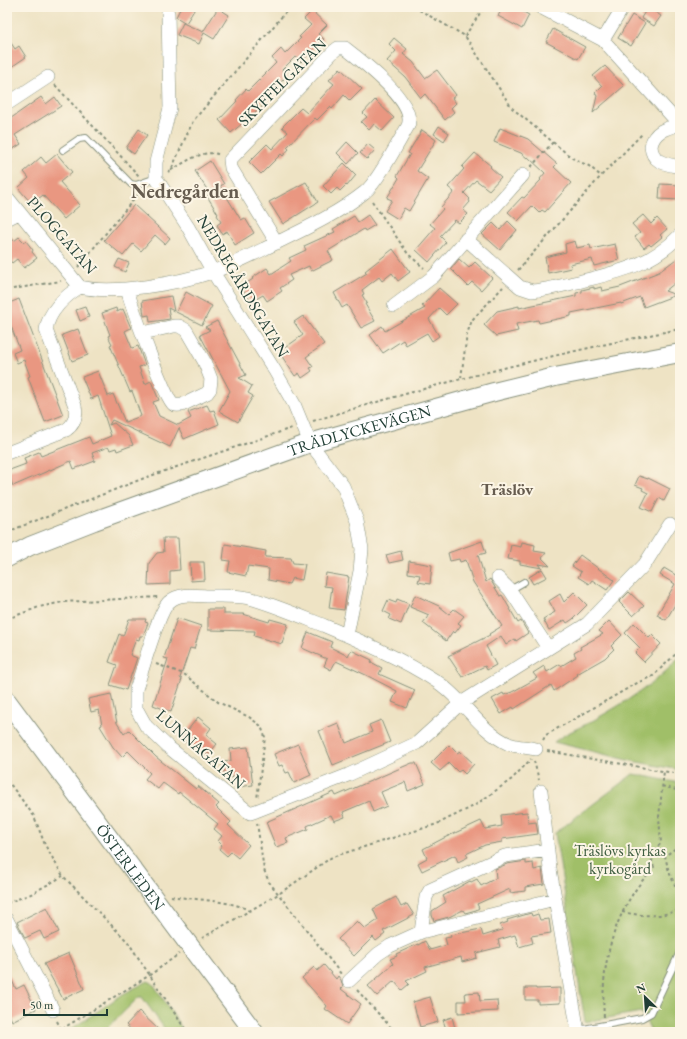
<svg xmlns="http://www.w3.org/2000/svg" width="687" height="1039" viewBox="0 0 687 1039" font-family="'EB Garamond',serif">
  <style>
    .green { fill: #a0bf68; stroke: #607e4e }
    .building { fill: #e99781 }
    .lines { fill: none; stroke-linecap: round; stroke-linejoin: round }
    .lane-casing { stroke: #86907c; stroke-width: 8 }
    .street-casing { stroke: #86907c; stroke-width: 14 }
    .secondary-casing { stroke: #86907c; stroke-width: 20 }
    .path { stroke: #86907c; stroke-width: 2; stroke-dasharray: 3 3; stroke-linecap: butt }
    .lane { stroke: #fff; stroke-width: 6 }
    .street { stroke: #fff; stroke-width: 13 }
    .secondary { stroke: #fff; stroke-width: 18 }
    .labels { text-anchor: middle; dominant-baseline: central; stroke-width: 4; stroke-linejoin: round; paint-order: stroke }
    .street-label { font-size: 16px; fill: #1f3d34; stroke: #fcf5e5 }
    .park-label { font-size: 16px; fill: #3f5e41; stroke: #fcf5e5 }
    .neighbourhood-label { font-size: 17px; font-weight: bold; fill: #665c4f; stroke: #fcf5e5 }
    .district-label { font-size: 20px; font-weight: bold; fill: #665c4f; stroke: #fcf5e5 }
  </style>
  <rect width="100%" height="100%" fill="#fcf5e5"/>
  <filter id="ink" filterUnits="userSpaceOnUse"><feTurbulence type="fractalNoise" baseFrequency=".025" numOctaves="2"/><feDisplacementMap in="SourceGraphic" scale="8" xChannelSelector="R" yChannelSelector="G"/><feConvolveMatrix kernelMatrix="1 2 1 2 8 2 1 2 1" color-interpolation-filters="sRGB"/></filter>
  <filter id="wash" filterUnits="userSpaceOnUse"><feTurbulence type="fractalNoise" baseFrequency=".012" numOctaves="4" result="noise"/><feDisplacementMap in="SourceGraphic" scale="16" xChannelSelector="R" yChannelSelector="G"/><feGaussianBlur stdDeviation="0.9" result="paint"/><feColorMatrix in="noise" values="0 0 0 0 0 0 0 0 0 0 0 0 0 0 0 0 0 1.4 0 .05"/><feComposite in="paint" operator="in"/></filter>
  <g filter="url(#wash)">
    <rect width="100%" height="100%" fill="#eee3c4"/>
    <path class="green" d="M680 657V770L632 761 554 742C567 732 580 728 594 720 624 703 657 683 680 657Z
      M633 774 680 783V1032H652L641 1012 585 1022 555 833Z
      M148 981 152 983 156 988 181 1027 180 1032H167L142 997H139L103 1032H67L123 994Z"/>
    <g id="blocks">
      <path class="building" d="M181 7H196L186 23 176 17Z
        M503 7H514L529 15 522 29 498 16Z
        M648 7 661 16 654 26 641 18Z
        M218 8 229 15 214 39 204 33 199 44 177 35 183 23 203 32Z
        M312 11 327 25 318 34 324 39 301 62 295 57 282 70 287 76 260 103 263 106 231 133 219 120 237 101 236 100 246 89 248 91 276 63 272 58 281 49 285 54 301 38 299 37 311 25 304 19Z
        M632 15 645 23 631 46 618 38Z
        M553 29 585 47 578 59 546 42Z
        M7 37 15 49 19 46 26 57 7 70Z
        M394 38 407 49 403 54 413 62 425 78 437 70 456 95 452 98 456 103 451 108 454 112 445 120 425 94 421 98 405 77 387 61 396 51 389 44Z
        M605 66 624 86 593 113 597 96 595 93 602 86 593 76Z
        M340 68 362 89 350 101 344 95 332 109 330 107 317 120 315 118 287 147 289 149 283 156 281 154 261 174 249 162 267 144 272 149 288 132 282 127 301 108 307 113 321 98 334 84 329 80Z
        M41 97 46 104 55 97 61 106 15 135 21 144 7 153V121Z
        M375 100 394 118 382 131 374 124 369 130 361 122 367 117 363 113Z
        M439 126 449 133 444 141 434 134Z
        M500 128 528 139 557 164 554 167 571 183 545 212 542 210 539 213 532 206 518 221 508 212 522 197 524 198 541 180 540 179 545 173 528 157 527 158 521 153 494 142Z
        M139 129 147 135 134 154 126 148Z
        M422 130 436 140 417 171 428 179 409 211 404 208 398 219 385 211 392 200 387 198 399 178 397 176 410 154 408 153Z
        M347 142 358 153 348 164 337 153Z
        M368 144 375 150 367 159 360 153Z
        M475 153 491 166 490 167 501 177 489 190 476 180 464 193 470 199 469 200 470 202 463 210 468 214 459 223 455 220 440 236 446 242 429 262 416 250 435 228 430 224 443 209 441 207 454 192 448 187 464 169 462 167Z
        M57 154 72 172 60 182 80 205 64 219 43 195 32 204 18 188 29 178 24 172 41 157 46 163Z
        M210 161 224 184 220 186 241 220 245 218 254 233 235 245 227 231 222 234 217 225 221 222 217 215 218 214 207 196 210 194 195 171Z
        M344 163 356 175 347 186 346 185 340 191 337 188 331 194 323 186Z
        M306 182 318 202 283 224 269 202Z
        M660 184 680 185V200L659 199Z
        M134 205 170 238 165 244 155 235 141 251 133 244 123 256 104 240Z
        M368 215 375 225 365 231 364 229 328 251 333 260 311 271 309 266 289 275 292 280 280 288 282 291 267 301 263 295 251 302 241 287 253 279 252 278 267 268 271 274 291 261 289 258 306 250 304 246 335 232 333 229 354 216 358 222Z
        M643 215 651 224 657 218 667 229 660 235 662 237 651 246 649 244 644 248 635 237 640 233 632 224Z
        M508 221 517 230 500 250 482 234 493 223 500 230Z
        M7 232 14 241 19 237 24 242 26 241 33 250 32 252 37 258 24 268 17 259 12 263 7 257Z
        M575 241 577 248 590 245 591 249 615 244 619 260 594 266 592 259 570 264 571 268 548 273 545 257 566 252 565 244Z
        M393 249 410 272 398 281 392 273 382 281 379 277 362 290 364 294 362 295 367 303 365 304 375 321 361 328 347 305 342 308 334 293 367 273 365 271Z
        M680 256V279L665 291 676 295 644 307 640 297 621 304V303L571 313V316L539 323 538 320 516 324 518 331 496 336 484 325 497 311 519 306V308L576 296V293L582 292V290L594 287V289L601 287 602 291 620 287 659 272Z
        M119 259 129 263 125 272 115 267Z
        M459 259 469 268 475 262 492 278 481 290 472 282 468 286 451 269Z
        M439 288 457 304 446 315 439 308 429 319 439 336 432 341 427 333 406 345 403 340 383 353 370 335 382 326 385 331 425 308 422 306Z
        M186 292 212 306 202 325 176 312Z
        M171 296 174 311 168 308 170 319 150 322 149 315 144 316 142 301Z
        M19 299 63 415 45 422 28 377 30 376 24 360 17 363 13 353 20 350 7 316V304Z
        M85 307 89 317 80 321 76 310Z
        M116 308 117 312 123 309 131 328 125 331 132 348 138 346 145 365 139 367 145 384 151 381 159 400 153 402 159 416 178 425 191 418 188 412 207 405 210 411 214 410 219 424 184 439 179 428 170 447 112 420 109 425 114 423 129 436 133 445 117 451 116 448 110 450 108 447 92 453 95 461 74 469 71 461 13 486 7 471 26 464 24 458 39 452 41 456 89 437 92 444 111 436 98 396 91 399 82 377 98 371 108 396 113 394 125 422 141 416 135 399 132 391 130 392 110 345 112 344 108 336 110 335 102 313Z
        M303 316 324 344 306 357 313 367 310 368 312 371 302 378 299 373 295 376 279 352 303 335 294 322Z
        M217 321 246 375 239 378 252 386 248 393 253 396 238 422 219 411 230 391 200 335 210 330 205 327Z
        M78 329 88 355 72 361 62 335Z
        M639 476 648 479V478L670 489 664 501 659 498 652 512 641 507 648 493 642 490 643 488 635 485Z
        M163 538H178L180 570 170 571V584L148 585 149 563 157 553 164 552Z
        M482 541 486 553 478 555 486 582 490 579 500 596 502 595 518 623 521 621 528 633 516 641 515 639 506 645 501 636 486 646 496 665 487 670 485 666 462 677 448 656 490 635 489 634 502 626 473 582 466 560 460 562 459 559 450 561 448 553Z
        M522 542 535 545 534 551 546 553 542 558 550 566 539 564 542 568 520 564V561L508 559 511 545 521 547Z
        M225 544 266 551 265 557 291 558 293 563 305 564 302 580 292 578 289 584 268 580 269 569 248 566 246 576 228 572 230 561 223 560Z
        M401 551 403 560 389 563 386 555Z
        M580 555 614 580 607 590 592 580 589 584 578 577 581 572 572 566Z
        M409 561 432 565 430 584 418 582 420 575 408 573Z
        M190 562H204L205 580 191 581Z
        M664 568 679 577 680 575V596L666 620 657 615 675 584 660 575Z
        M542 569 547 577 533 584 529 577Z
        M326 573 349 577 344 610 329 608 332 587 324 586Z
        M574 592 587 605 573 619 567 623 565 620 549 630 543 619 555 612 549 601 560 594 564 602Z
        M629 592 644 606 633 616 619 602Z
        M415 595 439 606 449 614 454 609 464 616 458 623 461 625 455 633 453 631 446 641 423 623 429 615 410 607Z
        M397 599 409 604 401 624 389 619 391 615 383 611 388 600 396 603Z
        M208 609H224V614H243L269 622 270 619 288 624 282 644 254 636 255 631 208 630Z
        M177 618 201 626 194 649 190 648 180 678 182 679 171 712 153 705 168 659 164 658Z
        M129 619H146L145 622 148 623 143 636H140L139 640 136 639 130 655 137 658 126 690 110 685 117 665 109 662 119 634 123 636Z
        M609 621 622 635 611 646 614 649 605 658 577 674 578 675 554 691 551 685 514 709 513 707 501 714 492 699 503 693 504 695 512 692 537 678 533 673 544 666 547 672 560 664 561 666 576 657 574 653 581 649 580 647 603 634 599 631Z
        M634 623 649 638 652 635 661 644 644 662 635 653 640 648 625 633Z
        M308 632 332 642 330 647 348 656 351 650 372 660 371 662 382 668 379 674 415 690 407 708 392 702 397 691 366 675 336 661 331 670 324 666 327 659 302 648Z
        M111 694 117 723 124 734 129 730 156 757 196 789 198 786 219 804 216 807 231 822 228 825 249 845 238 858 231 852 227 856 219 849 222 845 218 841 222 836 214 829 218 824 179 792 178 794 163 783 158 789 145 779 150 773 128 751 122 757 113 747 100 726 102 725 99 710 91 712 88 699Z
        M198 717 211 728 206 735 217 744 208 755 196 746 194 749 181 739Z
        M381 720 390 742 333 765 319 731 338 723 346 743 372 732 369 725Z
        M298 744 311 775 294 783 289 772 286 773 282 765 279 766 274 754Z
        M449 745 457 753 460 751 474 764 465 774 461 770 458 772 449 763 440 771 431 763Z
        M248 747 253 785 237 787 236 777 225 778 223 762 231 761 230 749Z
        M412 763H416L425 784 408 791 405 782 381 792 387 806 373 812 369 801 343 812 345 817 334 821 331 815 307 826 308 829 286 838 288 843 276 847 266 822 334 792 336 796Z
        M527 812 528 823 536 822 538 834 502 839V842L485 845 466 854 468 857 458 862 455 855 422 871 418 863 427 858 423 849 444 838 481 821 485 829 502 826 501 815Z
        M526 861V864L533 863 534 870 542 868 544 884 525 887V891L510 893V889L477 904 479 908 476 910 465 913 463 910 449 917 434 921 432 915V911L446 902 443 896 470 881 471 882 477 879 481 886 496 878 495 869 507 864Z
        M396 897 401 907 407 904 414 915 383 931 385 934 376 941 373 937 354 956 338 939 357 921 365 929 378 920 373 909Z
        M47 907 59 932 44 939 40 931 25 938 17 922Z
        M531 913 532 916 538 914 540 920 549 919 551 933 531 936 533 943 519 947 515 935 498 940 500 947 476 953 477 958 462 962 461 957 425 967 427 971 406 981 409 984 402 990 394 981 377 996 368 986 393 964 390 959 397 956 396 954 418 944V945L425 941 430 950 447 945 445 938 451 937 450 935 481 929 483 936 502 930 500 925 508 922 507 920Z
        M69 953 84 989 63 999 44 964Z
        M324 965 336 979 338 976 341 980 343 987 341 989 361 1004 347 1024 325 1009 327 1006 302 978 314 967 317 971Z
        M7 970 16 989 24 985 36 1009 12 1021 7 1010Z
        M525 988H536V989L560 988V1003L538 1004V1000H525Z
        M479 992 480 1001 497 1000 498 1011 458 1013V1001H466L465 993Z
        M430 997 438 1022 420 1027 413 1002Z
        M139 1011 161 1032H134L126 1025Z
        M452 1017 456 1032H447L443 1020Z"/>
    </g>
  </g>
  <g filter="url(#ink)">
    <use href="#blocks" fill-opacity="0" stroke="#86907c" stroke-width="1"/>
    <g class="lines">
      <defs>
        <path id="lane" d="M63 150 79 139 86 138 131 184 136 185 156 178
          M510 590 524 582
          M578 1030 642 1018 651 1013 680 952"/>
        <path id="street" d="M540 7 603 40 680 125
          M168 13 170 108 156 162V178L188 227 213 272 275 371 294 404 310 443 343 486 357 521 362 549 360 571 347 635
          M603 40 623 7
          M7 104 48 77
          M679 125C666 128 654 131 651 146 652 163 666 164 680 167
          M7 197 80 287C114 295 179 283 212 272 230 266 247 257 264 249 298 232 335 216 365 192 377 183 399 141 408 126 417 103 362 61 345 48H338L334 51 230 160 231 168 277 243
          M7 219 19 213
          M466 239 520 287 532 291C547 290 563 285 578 282 617 272 651 266 680 235
          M127 289C131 304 165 399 173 404 175 406 179 405 182 405L207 393 210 389 211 379 204 361 186 330 179 326H174L143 333
          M394 306 434 276 523 175
          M7 453 66 430C75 424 77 416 75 406L46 330C48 312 66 295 80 287
          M498 578 510 590 548 648
          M536 749C528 747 517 747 509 744 479 731 463 698 436 681 402 659 363 642 325 626 300 616 275 605 249 598 235 595 220 596 206 596 194 595 178 593 169 602 158 612 142 672 136 689V708L146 726 167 746 250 813 256 811 348 775 417 743 461 703 587 624 645 564 670 524
          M541 791 550 869 578 1032
          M7 920 53 1010
          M421 932 426 897 430 890 505 856 548 850
          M349 981 378 954 390 946 421 932 555 899"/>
        <g id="secondary">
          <path id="s1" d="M7 558 30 546 94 521 310 443 494 392 555 377 680 353"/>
          <path id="s2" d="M7 701 254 1032"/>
        </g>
      </defs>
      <use href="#lane" class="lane-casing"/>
      <use href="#street" class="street-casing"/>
      <use href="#secondary" class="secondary-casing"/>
      <path class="path" d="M414 7 465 36 512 108 572 158 589 166 601 176
        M465 36 484 7
        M55 85 139 176
        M531 167 553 142
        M171 170C185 163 203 148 220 155
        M168 172 171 170 193 121 290 7
        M372 201 408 254 424 268
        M78 267 139 193
        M518 270 601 176 643 133
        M7 290 61 281
        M461 378 467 334 472 320 503 287
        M313 421C434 384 556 353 680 329
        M7 532 147 477 292 428
        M7 619 39 607 63 602 159 597
        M156 664 184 674 218 702 249 717 261 726 265 737 257 799
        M543 740 546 735 639 682 653 676 680 650
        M547 751 680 774
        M534 761 539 780
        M7 780 34 816 45 845 63 876 128 942 187 1032
        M662 786 680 791
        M257 823 264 870 269 882 341 974
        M680 845 665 856 669 872 680 896
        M652 854 665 855
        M171 896C187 899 239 901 249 911
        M7 903 31 894 63 876
        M622 912C642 916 661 918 680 909
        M202 938 280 893 332 857 437 824 474 806 512 779 531 759
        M357 990 395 1032
        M604 1017C600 961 615 908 654 867L652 862 653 852 661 843 659 817 664 771
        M57 1021 61 1029
        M57 1032 150 975 179 954"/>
      <use href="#lane" class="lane"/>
      <use href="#street" class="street"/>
      <use href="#secondary" class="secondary"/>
    </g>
  </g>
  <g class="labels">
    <g class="street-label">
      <text transform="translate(282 82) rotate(-45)">SKYFFELGATAN</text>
      <text transform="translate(62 235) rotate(49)">PLOGGATAN</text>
      <text transform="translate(243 286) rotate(59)">NEDREGÅRDSGATAN</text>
      <text stroke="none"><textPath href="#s1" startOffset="375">TRÄDLYCKEVÄGEN</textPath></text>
      <text transform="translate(201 749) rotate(41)">LUNNAGATAN</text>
      <text stroke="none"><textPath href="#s2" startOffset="207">ÖSTERLEDEN</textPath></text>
    </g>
    <g class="park-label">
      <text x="620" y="850">Träslövs kyrkas<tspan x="620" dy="18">kyrkogård</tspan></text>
    </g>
    <g class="neighbourhood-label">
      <text x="507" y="489">Träslöv</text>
    </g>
    <g class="district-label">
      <text x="185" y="191">Nedregården</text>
    </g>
  </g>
  <rect width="687" height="1039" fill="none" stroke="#fcf5e5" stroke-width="24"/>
  <g transform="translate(645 997) rotate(335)" stroke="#fcf5e5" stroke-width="3" paint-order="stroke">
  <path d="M0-3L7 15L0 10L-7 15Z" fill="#1f3d34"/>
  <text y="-6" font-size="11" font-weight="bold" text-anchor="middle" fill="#1f3d34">N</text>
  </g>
  <path d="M24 1009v6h83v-6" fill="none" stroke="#1f3d34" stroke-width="2"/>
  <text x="30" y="1009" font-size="12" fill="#1f3d34" stroke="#fcf5e5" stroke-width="3" paint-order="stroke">50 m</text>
</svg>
